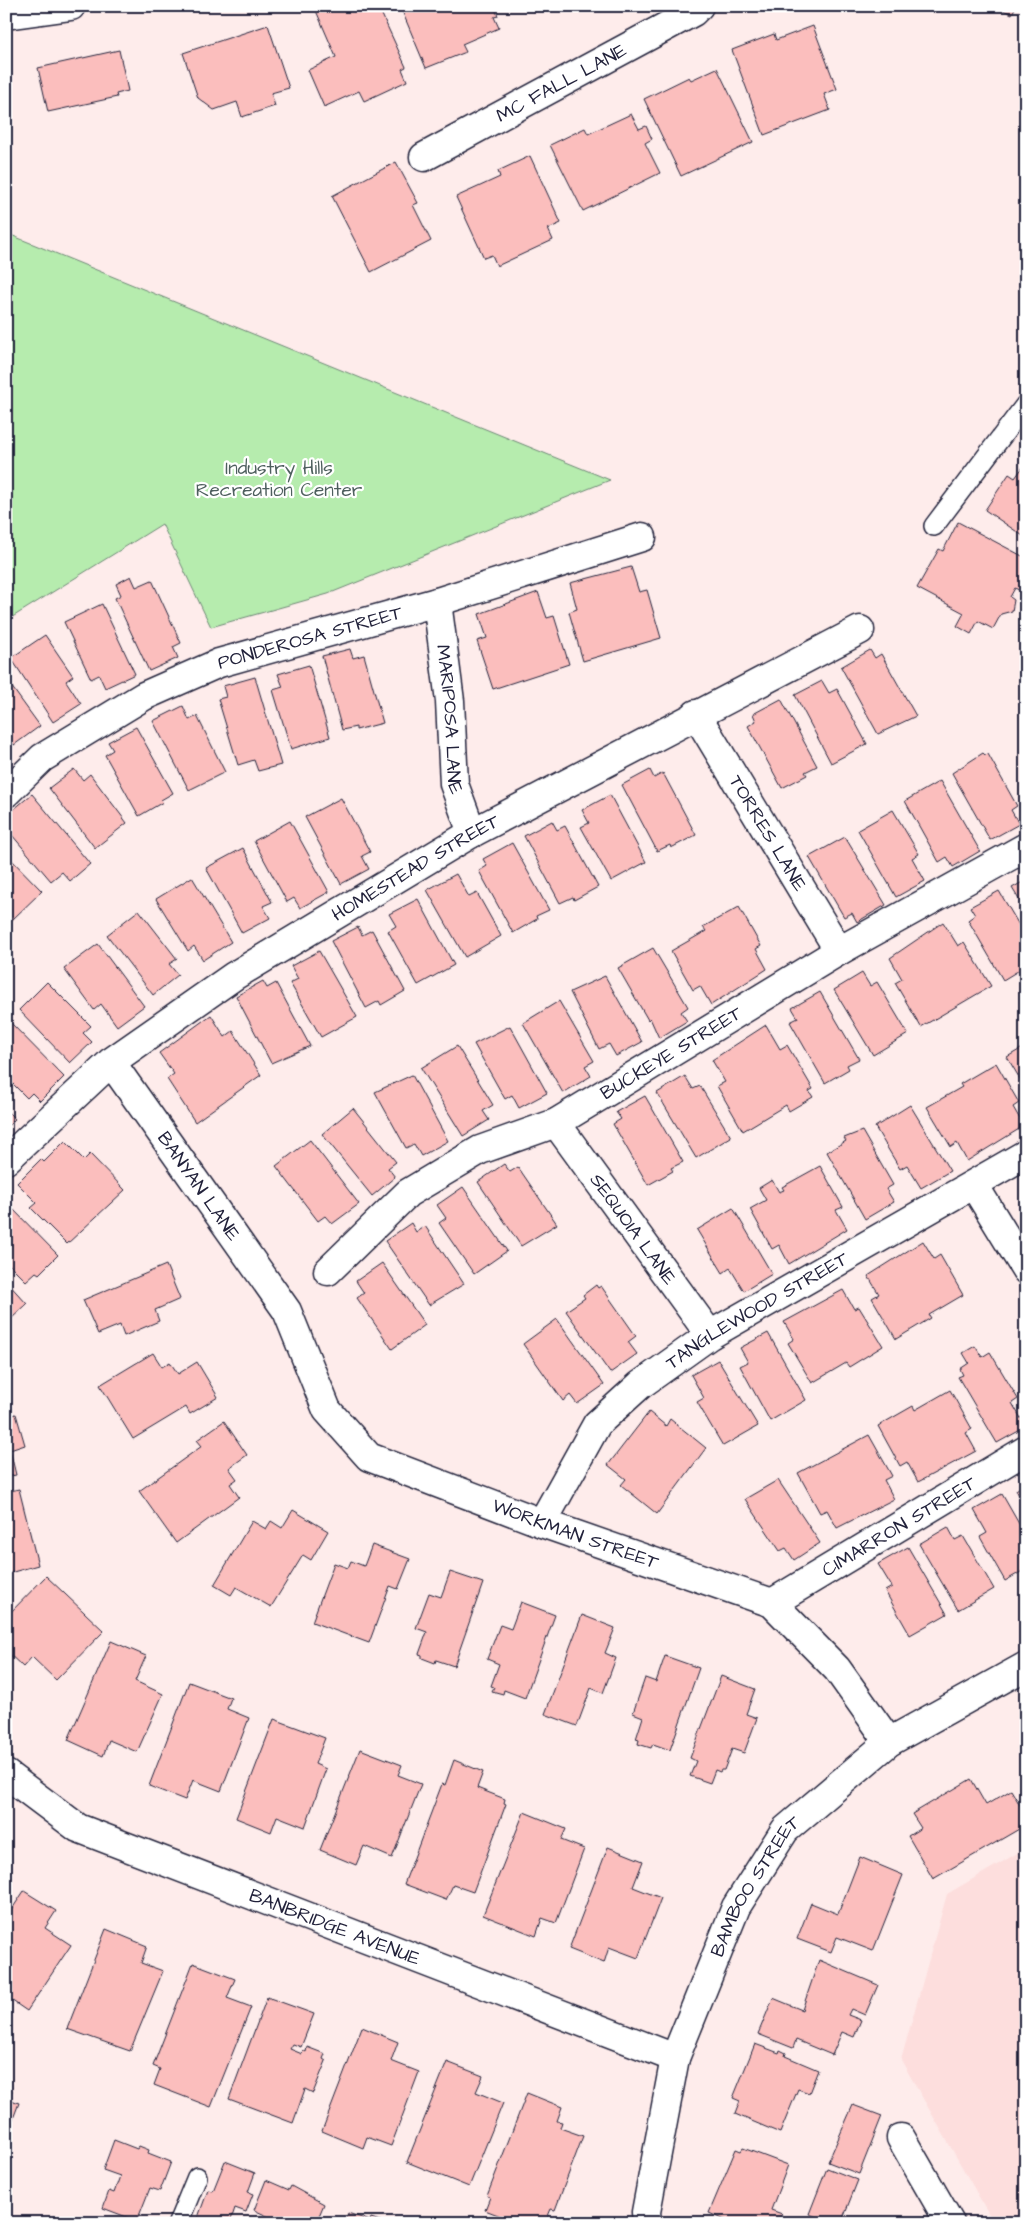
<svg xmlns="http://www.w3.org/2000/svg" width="1032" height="2229" viewBox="0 0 1032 2229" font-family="'Architects Daughter',sans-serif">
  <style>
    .built { fill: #fddedd }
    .green { fill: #b6ecae; stroke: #6c8774 }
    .building { fill: #fbbebd; stroke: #22223b }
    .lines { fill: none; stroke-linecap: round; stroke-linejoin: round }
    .lane-casing { stroke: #22223b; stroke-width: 22 }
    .street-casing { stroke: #22223b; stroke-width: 31 }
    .lane { stroke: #fff; stroke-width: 19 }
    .street { stroke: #fff; stroke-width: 28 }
    .labels { text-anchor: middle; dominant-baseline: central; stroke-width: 4.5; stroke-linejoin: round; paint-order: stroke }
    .street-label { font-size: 19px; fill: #22223b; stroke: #fff }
    .park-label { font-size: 19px; fill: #4e5f5e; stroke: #fff }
  </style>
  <rect width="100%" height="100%" fill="#feeceb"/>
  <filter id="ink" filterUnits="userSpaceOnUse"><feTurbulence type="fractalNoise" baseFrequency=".02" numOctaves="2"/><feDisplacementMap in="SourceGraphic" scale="10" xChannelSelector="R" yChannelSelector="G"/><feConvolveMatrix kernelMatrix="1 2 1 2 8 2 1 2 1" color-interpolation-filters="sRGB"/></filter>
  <g filter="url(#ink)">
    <path class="built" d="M1026 1848V2223H994L901 2060 947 1894Z"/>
    <path class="green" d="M6 233 610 480 328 594 211 627 162 524 6 621Z"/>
    <path class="building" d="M314 6H378L406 67 402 69 407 81 364 101 359 91 324 107 308 70 336 57Z
      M400 6H494L498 16 494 17 499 28 462 44 466 52 426 68Z
      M994 6H1016L1012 14Z
      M268 25 289 88 271 93 275 106 242 117 237 102 214 110 198 98 183 53Z
      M813 26 837 89 824 94 830 110 764 135 732 50 774 34 776 40Z
      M119 50 128 91 116 94 117 97 48 112 38 68Z
      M717 68 753 142 681 176 644 99 689 77 691 80Z
      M631 114 639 129 646 126 652 139 645 143 660 173 583 211 550 145 585 128 588 134Z
      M530 156 561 223 548 229 553 240 497 266 492 255 484 258 456 197 500 177 498 171Z
      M396 162 418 203 413 205 431 241 371 272 332 196Z
      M1026 463V538L985 510 1009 474 1015 478Z
      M958 522 1026 558V594L1015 588 1010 597 1014 600 1012 611 1001 614 993 629 978 621 971 634 957 626 964 613 917 588 939 549 943 551Z
      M631 567 639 592 647 590 661 638 583 661 569 612 577 609 570 583Z
      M131 576 136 587 152 580 181 643 173 647 178 658 149 671 115 598 121 595 116 584Z
      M538 592 547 618 554 616 569 664 493 689 477 641 487 638 479 614Z
      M102 604 135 674 105 688 99 675 91 679 64 622Z
      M45 635 73 676 66 681 81 704 53 722 11 658Z
      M350 649 353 658 364 655 383 723 356 730V727L342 730 322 656Z
      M870 650 875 658 881 654 916 716 878 734 841 667Z
      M309 665 330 737 291 749 273 690 283 687 278 674Z
      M255 677 281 765 258 771 254 760 238 765 218 699 226 697 223 686Z
      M6 679 40 726 14 745 6 734Z
      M822 681 829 693 837 689 867 744 831 763 795 695Z
      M781 699 817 766 805 772 807 775 782 788 748 726 756 721 753 714Z
      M183 706 189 720 197 716 225 772 189 790 153 721Z
      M136 727 173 793 161 800 163 802 139 816 105 755 113 750 108 742Z
      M983 753 985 755 988 754 1017 806 1011 810 1019 824 990 840 952 773Z
      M74 769 83 780 90 774 127 823 95 848 49 788Z
      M650 770 654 778 663 773 696 835 671 848 670 845 657 851 622 785Z
      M940 781 980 851 953 867 947 857 939 862 905 801Z
      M32 794 90 864 70 881 62 872 51 881 6 828 12 822 7 815Z
      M610 795 646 862 611 881 581 827 589 823 582 810Z
      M341 798 370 852 362 856 369 869 341 884 305 817Z
      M893 810 919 854 912 858 925 881 896 897 858 830Z
      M290 821 329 892 300 908 294 898 287 902 254 841Z
      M552 821 557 830 565 826 598 887 574 900 573 897 560 903 524 836Z
      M845 837 886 905 857 922 852 913 844 917 809 857Z
      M512 843 549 910 536 916 537 919 513 933 479 871 487 866 483 859Z
      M243 848 272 902 263 906 270 918 242 933 206 868Z
      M6 854 42 891 12 920 6 914Z
      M456 874 469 897 477 893 501 936 465 957 427 890Z
      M192 877 231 942 203 960 194 946 188 951 156 899Z
      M1026 880V911L1012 888Z
      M999 891 1026 937 1024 962 1026 966 1003 980 968 920 975 915 970 907Z
      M418 899 454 965 418 985 388 931 396 926 389 914Z
      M739 907 761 946 756 949 767 969 711 1005 700 986 693 990 671 951 706 931 703 927Z
      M139 910 177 959 169 964 178 975 153 995 107 935Z
      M943 922 958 946 964 942 991 986 921 1027 895 983 902 979 890 958Z
      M358 927 362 935 372 930 405 991 381 1005 379 1001 366 1008 331 941Z
      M98 944 144 1006 117 1026 101 1004 94 1010 64 969Z
      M653 948 688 1007 681 1012 687 1021 659 1038 650 1018 648 1020 618 968Z
      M319 951 357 1017 321 1037 290 983 298 979 291 966Z
      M862 973 870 986 877 982 908 1034 873 1055 834 990Z
      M605 976 642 1042 616 1056 609 1044 599 1049 570 992Z
      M263 981 267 988 276 983 310 1046 271 1063 236 996Z
      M47 982 91 1026 83 1033 92 1042 70 1063 19 1010Z
      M820 992 859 1059 847 1065 849 1069 825 1083 790 1022 798 1018 792 1008Z
      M559 1001 594 1061 585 1066 591 1076 563 1093 523 1023Z
      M211 1015 225 1037 233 1031 261 1075 195 1122 167 1079 174 1074 159 1053Z
      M8 1020 64 1077 40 1101 32 1093 27 1098 6 1077V1022Z
      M766 1025 780 1049 787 1045 813 1089 809 1091 813 1097 789 1111 786 1105 743 1131 717 1086 725 1082 712 1060Z
      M510 1026 547 1093 519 1108 512 1095 505 1099 474 1044Z
      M457 1046 493 1105 483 1111 489 1120 463 1136 421 1068Z
      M1026 1046V1089L1007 1057Z
      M996 1063 1019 1103 1013 1107 1024 1126 967 1161 957 1143 951 1147 927 1107 962 1087 960 1084Z
      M412 1075 448 1141 421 1156 414 1144 406 1148 375 1092Z
      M685 1076 693 1089 700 1086 731 1137 696 1158 657 1093Z
      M645 1096 683 1162 671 1168 673 1171 648 1185 613 1124 621 1119 616 1112Z
      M910 1105 950 1171 921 1188 907 1165 900 1169 875 1127Z
      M353 1108 396 1162 388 1168 395 1177 372 1196 322 1134Z
      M6 1110 15 1119 6 1128Z
      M862 1131 893 1185 886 1189 894 1202 865 1219 827 1152 846 1141 844 1138Z
      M310 1140 359 1204 332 1224 325 1216 318 1221 276 1166Z
      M65 1141 84 1160 90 1154 125 1190 67 1244 31 1208 37 1203 17 1183 41 1159 44 1162Z
      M504 1164 510 1172 518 1167 557 1224 521 1246 478 1182Z
      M820 1166 843 1207 836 1210 847 1229 789 1264 779 1245 772 1249 750 1209 766 1200 759 1188 772 1180 779 1192 784 1190 782 1187Z
      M463 1187 507 1251 474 1274 439 1223 446 1218 437 1205Z
      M9 1205 58 1255 39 1274 36 1272 26 1281 6 1261V1208Z
      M733 1208 772 1274 744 1291 730 1268 723 1273 697 1230Z
      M411 1223 416 1232 425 1226 464 1284 429 1305 385 1241Z
      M923 1241 934 1259 940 1255 963 1295 929 1315 931 1318 896 1339 872 1298 879 1294 868 1276Z
      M382 1263 425 1325 392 1349 357 1298 364 1293 356 1281Z
      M166 1265 180 1299 155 1310 159 1321 124 1336 120 1325 98 1334 83 1300Z
      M6 1281 27 1304 11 1319 6 1314Z
      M596 1285 598 1288 601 1286 636 1336 628 1342 637 1354 610 1373 566 1311 585 1298 583 1295Z
      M843 1290 854 1309 859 1307 883 1346 849 1367 846 1363 812 1383 788 1343 794 1339 784 1322Z
      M557 1319 604 1385 577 1404 570 1395 563 1401 523 1344Z
      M768 1333 806 1400 770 1421 740 1366 748 1362 740 1348Z
      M975 1346 982 1357 990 1352 1018 1399 1012 1403 1026 1427 997 1443 958 1377 963 1375 960 1369 969 1363 963 1353Z
      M153 1353 162 1367 170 1362 178 1374 197 1362 218 1397 190 1414 186 1407 133 1439 100 1385Z
      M718 1360 758 1426 723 1446 697 1402 704 1398 691 1375Z
      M950 1390 972 1429 966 1433 976 1451 918 1482 907 1462 900 1466 878 1426 913 1406 915 1410Z
      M649 1412 666 1426 670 1419 706 1448 657 1514 621 1485 626 1479 608 1465Z
      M16 1414 25 1445 10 1450 16 1475 6 1477V1417Z
      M224 1421 247 1455 229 1468 237 1479 230 1484 239 1497 176 1543 139 1491 202 1446 197 1440Z
      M869 1435 892 1476 884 1480 894 1499 837 1528 827 1510 820 1513 798 1473Z
      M778 1480 820 1543 794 1560 786 1548 780 1551 745 1499Z
      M1026 1483V1507L1016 1490Z
      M19 1489 38 1565 6 1574V1492Z
      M1002 1494 1026 1536V1569L1005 1581 980 1537 987 1533 974 1510Z
      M293 1510 328 1531 311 1560 303 1555 271 1607 236 1587 231 1595 214 1585 252 1521 266 1529 271 1521 282 1528Z
      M948 1527 955 1540 963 1536 994 1589 958 1610 919 1544Z
      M372 1545 410 1559 398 1589 390 1586 369 1643 312 1622 334 1563 348 1568 351 1561 364 1566Z
      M908 1547 947 1614 910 1635 885 1591 892 1587 878 1564Z
      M450 1572 483 1583 454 1666 436 1660 435 1663 422 1658V1655L419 1654 427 1632 416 1628 429 1593 441 1597Z
      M46 1576 104 1631 56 1680 32 1657 23 1667 6 1651V1617Z
      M521 1602 555 1615 525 1698 504 1690 503 1694 492 1691 494 1687 491 1686 499 1664 487 1659 500 1625 511 1629Z
      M582 1615 615 1628 605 1653 616 1658 603 1693 591 1688 577 1726 545 1714Z
      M111 1641 146 1656 135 1681 163 1694 137 1752 109 1740 103 1756 68 1740Z
      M665 1656 699 1668 670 1750 653 1744 651 1748 638 1744 639 1740 636 1739 643 1717 633 1713 645 1678 656 1682Z
      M721 1676 755 1689 746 1714 757 1718 744 1753 732 1749 724 1770H721L720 1772 715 1770 710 1783 690 1776 696 1761 690 1758Z
      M189 1682 231 1698 227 1709 249 1718 221 1791 193 1780 185 1800 149 1786Z
      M274 1719 325 1738 315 1764 326 1769 305 1827 277 1816 271 1832 236 1818Z
      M360 1749 402 1765 398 1775 421 1784 392 1858 364 1846 356 1865 320 1850Z
      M454 1760 483 1772 477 1788 505 1799 504 1803 506 1804 473 1892 453 1885 446 1900 404 1884 442 1784 445 1785Z
      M971 1779 986 1805 1011 1790 1026 1815V1825L933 1879 908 1836 921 1828 912 1814Z
      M524 1812 566 1829 561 1840 584 1849 556 1923 542 1918 536 1936 483 1915Z
      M608 1847 643 1861 633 1887 661 1898 638 1958 609 1947 604 1963 569 1949Z
      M860 1857 903 1875 873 1951 837 1937 831 1952 797 1939 811 1903 838 1914Z
      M24 1891 56 1911 45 1928 71 1945 27 2011 8 1998 6 2000V1918Z
      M106 1929 147 1946 141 1963 163 1971 130 2051 67 2029Z
      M819 1960 878 1985 865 2015 851 2009 848 2015 861 2020 854 2037 842 2032 832 2055 796 2040 793 2048 758 2034 773 1998 802 2010Z
      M193 1963 235 1979 227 1998 251 2007 211 2107 154 2085 160 2069 153 2066Z
      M267 1997 314 2014 301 2047 293 2044 290 2049 302 2054 303 2050 306 2052 307 2047 325 2054 323 2059 326 2061 313 2093 305 2089 293 2123 229 2099Z
      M362 2027 398 2042 391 2061 419 2072 391 2146 367 2137 363 2148 322 2131Z
      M755 2044 779 2053 780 2050 786 2053 785 2056 818 2070 809 2093 798 2089 780 2133 735 2114 740 2101 733 2098Z
      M447 2062 483 2076 476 2092 503 2103 469 2187 407 2162Z
      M6 2089 12 2091 9 2099 19 2103 6 2137Z
      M527 2093 562 2107 557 2121 562 2122 560 2128 583 2136 555 2210 551 2209 545 2223H519L485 2210 490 2197 487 2196Z
      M853 2105 882 2116 859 2174 828 2162Z
      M114 2140 137 2149 139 2146 149 2150 148 2153 171 2162 160 2191 150 2188 137 2221 103 2208 109 2191 114 2193 120 2176 103 2170Z
      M743 2148 788 2165 771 2210 782 2214 780 2217 794 2223H732L709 2213 736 2149 741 2151Z
      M225 2161 255 2173 248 2192 253 2194 246 2212 235 2208 230 2223H196L208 2190 213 2191Z
      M827 2168 858 2180 841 2223H832L809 2214Z
      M266 2180 289 2190 291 2186 324 2204 316 2223H277L278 2221 254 2210Z
      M348 2213 370 2221 371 2218 383 2222 344 2223Z"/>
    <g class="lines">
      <defs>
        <path id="lane" d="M934 526 1026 404
          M178 2223 197 2177"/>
        <g id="street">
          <path d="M6 15 71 6"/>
          <path id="s1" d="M424 157 693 12 699 6"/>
          <path id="s2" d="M437 602 450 701 454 784 472 833"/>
          <path id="s3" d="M696 714 839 951"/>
          <path id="s4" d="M6 793 42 758 144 696 219 663 437 602 642 537"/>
          <path id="s5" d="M111 1062 287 1311 327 1410 369 1457 542 1523 772 1603 837 1669 889 1742"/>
          <path id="s6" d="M556 1123 710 1335"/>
          <path id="s7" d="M6 1160 111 1062 234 976 472 833 860 630"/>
          <path d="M974 1185 1026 1270"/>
          <path id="s8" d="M328 1271 408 1193 480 1150 556 1123 839 951 1026 847"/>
          <path id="s9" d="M542 1523 597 1424 640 1385 710 1335 1026 1154"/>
          <path id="s10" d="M772 1603 1026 1450"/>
          <path id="s11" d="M6 1774 78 1828 675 2058"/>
          <path d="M901 2138 950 2223"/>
          <path id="s12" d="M647 2223 646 2212 675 2058 736 1907 785 1830 889 1742 1026 1666"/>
        </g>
      </defs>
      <use href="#lane" class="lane-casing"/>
      <use href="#street" class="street-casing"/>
      <use href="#lane" class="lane"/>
      <use href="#street" class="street"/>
    </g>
  </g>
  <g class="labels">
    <g class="street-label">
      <text stroke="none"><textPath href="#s1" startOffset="156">MC FALL LANE</textPath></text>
      <text stroke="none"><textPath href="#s4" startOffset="346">PONDEROSA STREET</textPath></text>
      <text stroke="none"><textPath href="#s2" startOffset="118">MARIPOSA LANE</textPath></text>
      <text stroke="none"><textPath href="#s3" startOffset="139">TORRES LANE</textPath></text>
      <text stroke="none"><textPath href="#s7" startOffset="505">HOMESTEAD STREET</textPath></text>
      <text stroke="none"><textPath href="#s8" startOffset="411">BUCKEYE STREET</textPath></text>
      <text stroke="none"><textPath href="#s5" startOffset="152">BANYAN LANE</textPath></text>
      <text stroke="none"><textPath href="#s6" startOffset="131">SEQUOIA LANE</textPath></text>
      <text stroke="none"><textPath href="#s9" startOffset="310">TANGLEWOOD STREET</textPath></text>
      <text stroke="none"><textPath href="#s10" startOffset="148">CIMARRON STREET</textPath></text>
      <text stroke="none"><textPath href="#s5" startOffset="695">WORKMAN STREET</textPath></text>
      <text stroke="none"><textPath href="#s12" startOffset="358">BAMBOO STREET</textPath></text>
      <text stroke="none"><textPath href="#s11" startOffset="365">BANBRIDGE AVENUE</textPath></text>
    </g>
    <g class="park-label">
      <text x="279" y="468">Industry Hills<tspan x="279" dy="22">Recreation Center</tspan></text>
    </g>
  </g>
  <rect width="1032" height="2229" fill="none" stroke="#fff" stroke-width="25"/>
  <rect x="12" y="12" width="1007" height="2204" fill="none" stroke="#22223b" stroke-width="2" filter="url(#ink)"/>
</svg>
